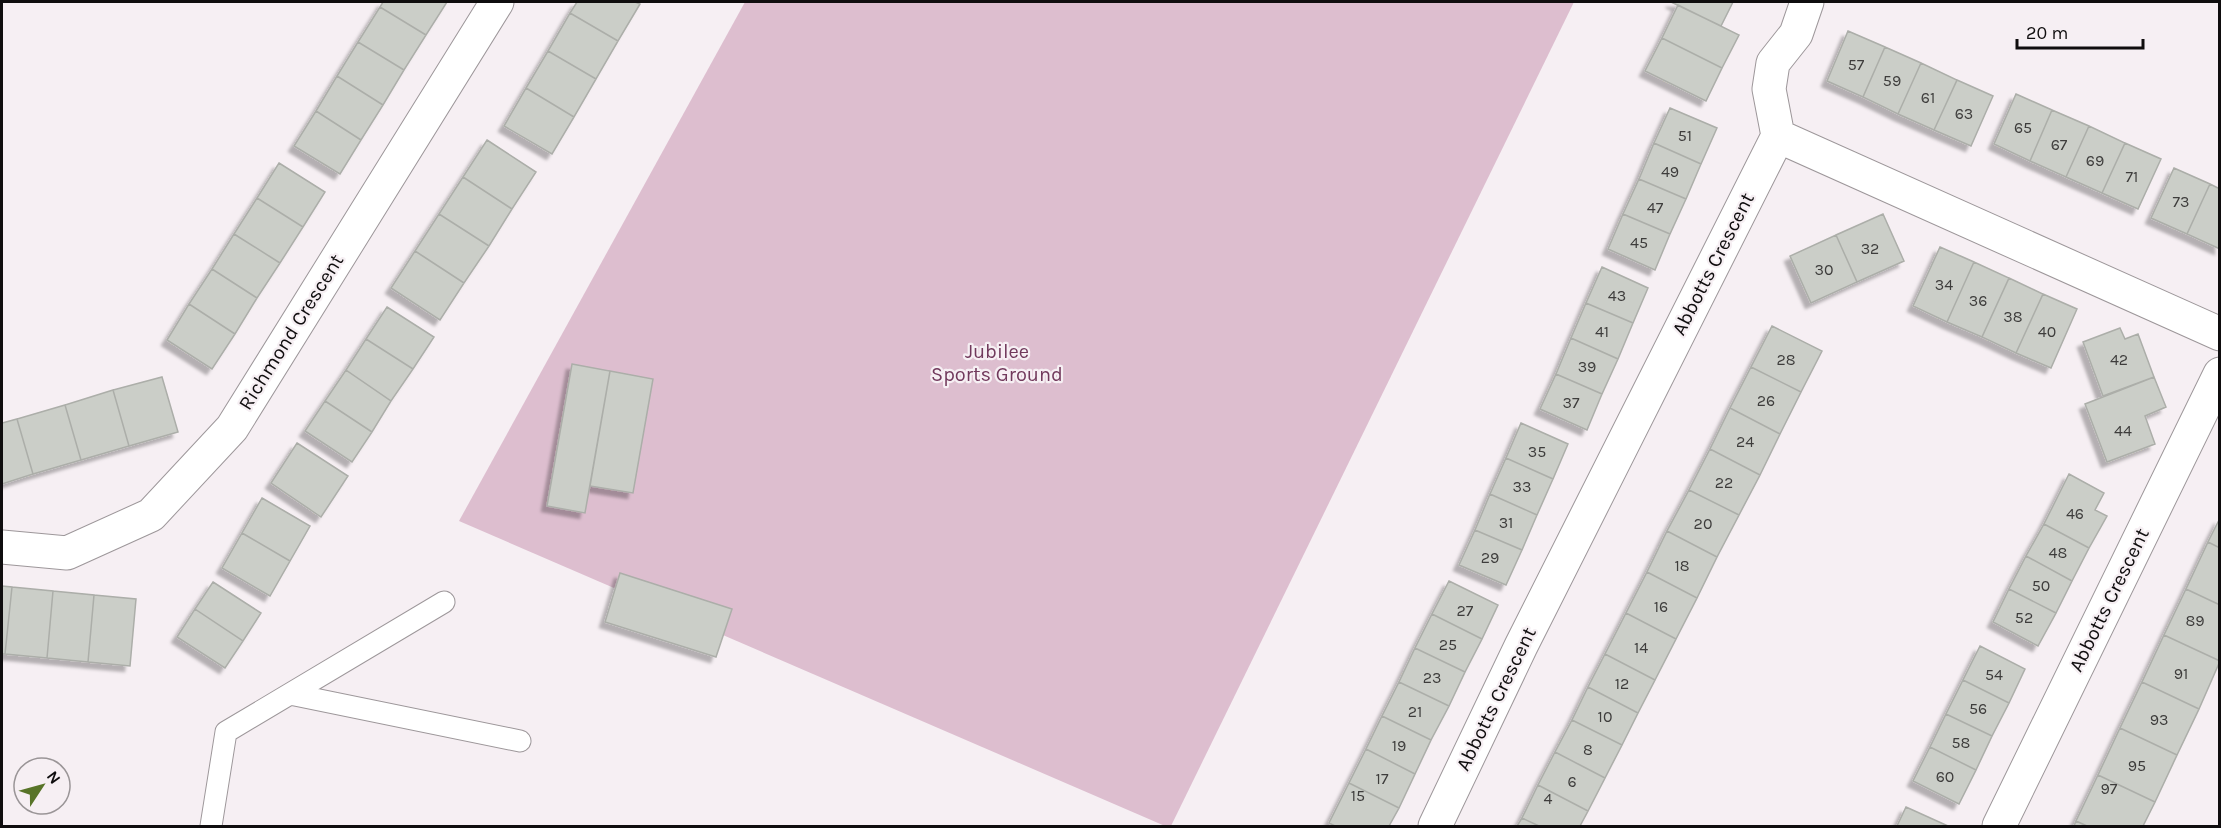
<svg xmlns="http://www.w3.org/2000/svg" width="2221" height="828" viewBox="0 0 2221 828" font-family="Karla,sans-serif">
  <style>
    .green { fill: #ddbecf }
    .building { fill: #cbcec8; stroke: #acaea9; stroke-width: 1.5; filter: url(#shadow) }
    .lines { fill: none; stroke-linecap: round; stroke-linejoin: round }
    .lane-casing { stroke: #9d979a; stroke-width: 23 }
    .street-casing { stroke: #9d979a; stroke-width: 35 }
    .lane { stroke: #fff; stroke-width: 21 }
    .street { stroke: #fff; stroke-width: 33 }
    .labels { text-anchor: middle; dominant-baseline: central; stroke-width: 4.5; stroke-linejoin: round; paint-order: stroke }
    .number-label { font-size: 16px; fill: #3e3d3c }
    .street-label { font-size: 20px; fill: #0f0d0e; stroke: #f6eff3 }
    .park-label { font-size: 20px; fill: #71395c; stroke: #f6eff3 }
  </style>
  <defs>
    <filter id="shadow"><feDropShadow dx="-5.5" dy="5.5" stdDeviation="1.5" flood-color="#0004"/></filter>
  </defs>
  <rect width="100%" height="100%" fill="#f6eff3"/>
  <path class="green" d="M745 2H1574L1171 826H1165L459 521Z"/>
  <path class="building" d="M383 2H447L426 35 380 7Z
    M577 2H635L640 4 618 41 570 13Z
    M1671 2H1733L1721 26Z
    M1678 5 1739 35 1722 68 1662 38Z
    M380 7 426 35 404 70 358 42Z
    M570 13 618 41 596 79 548 51Z
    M1848 31 1885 47 1863 97 1827 81Z
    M1662 38 1722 68 1706 101 1645 71Z
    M358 42 404 70 383 105 337 76Z
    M1885 47 1921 63 1898 114 1863 97Z
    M548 51 596 79 574 117 526 88Z
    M1921 63 1957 80 1934 130 1898 114Z
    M337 76 383 105 361 140 316 111Z
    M1957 80 1993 96 1971 146 1934 130Z
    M526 88 574 117 552 154 504 126Z
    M2016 94 2052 110 2030 161 1994 144Z
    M1670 108 1717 128 1701 164 1654 143Z
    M2052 110 2089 126 2066 177 2030 161Z
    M316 111 361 140 340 174 294 146Z
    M2089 126 2125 143 2102 193 2066 177Z
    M487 140 536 172 512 209 463 177Z
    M1654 143 1701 164 1686 199 1639 179Z
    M2125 143 2161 159 2138 209 2102 193Z
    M279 163 325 192 303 227 257 198Z
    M2174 168 2210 184 2187 234 2151 218Z
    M463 177 512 209 489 246 439 214Z
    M1639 179 1686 199 1670 234 1623 214Z
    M2210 184 2220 189V249L2187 234Z
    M257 198 303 227 280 263 234 234Z
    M439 214 489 246 464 283 415 251Z
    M1623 214 1670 234 1655 270 1608 249Z
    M1883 214 1904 261 1857 282 1836 235Z
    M234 234 280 263 257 298 212 269Z
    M1836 235 1857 282 1811 303 1790 256Z
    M1940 247 1974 262 1947 322 1913 306Z
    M415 251 464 283 440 320 391 288Z
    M1974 262 2009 278 1982 337 1947 322Z
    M1602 267 1648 288 1633 323 1586 303Z
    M212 269 257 298 235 334 189 304Z
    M2009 278 2043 294 2016 353 1982 337Z
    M2043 294 2077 309 2051 368 2016 353Z
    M1586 303 1633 323 1618 359 1571 338Z
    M189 304 235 334 212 369 167 340Z
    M387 307 434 337 413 369 366 339Z
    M1772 326 1822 351 1801 392 1751 367Z
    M2120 328 2125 339 2138 334 2154 377 2103 396 2083 342Z
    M1571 338 1618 359 1602 394 1556 374Z
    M366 339 413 369 391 401 346 370Z
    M572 364 610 371 585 513 547 506Z
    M1751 367 1801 392 1780 434 1730 408Z
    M346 370 391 401 372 432 325 401Z
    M610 371 653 379 633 493 590 486Z
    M1556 374 1602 394 1587 430 1540 409Z
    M162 377 178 432 129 446 113 390Z
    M2154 377 2166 407 2145 416 2155 444 2107 462 2085 404Z
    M113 390 129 446 81 460 65 405Z
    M325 401 372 432 352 462 305 431Z
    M65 405 81 460 33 474 17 419Z
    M1730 408 1780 434 1760 475 1710 449Z
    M17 419 33 474 2 484V423Z
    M1521 423 1568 444 1553 479 1506 458Z
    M297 443 348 476 321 517 271 483Z
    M1710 449 1760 475 1739 515 1689 490Z
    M1506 458 1553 479 1537 515 1490 494Z
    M2069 474 2104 493 2095 510 2107 516 2089 548 2044 524Z
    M1689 490 1739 515 1717 557 1667 531Z
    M1490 494 1537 515 1522 550 1475 530Z
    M262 498 310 526 290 561 242 533Z
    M2220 518V548L2208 542Z
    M2044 524 2089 548 2072 581 2026 556Z
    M1475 530 1522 550 1506 585 1459 565Z
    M1667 531 1717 557 1697 598 1647 572Z
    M242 533 290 561 270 596 222 568Z
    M2208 542 2220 548V605L2186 589Z
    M2026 556 2072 581 2056 613 2009 589Z
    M1647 572 1697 598 1676 639 1626 613Z
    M620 573 732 609 716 657 605 622Z
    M1449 581 1498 605 1482 639 1432 614Z
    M213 582 261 613 243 641 195 609Z
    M2 586 12 587 5 654H2Z
    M12 587 53 591 47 658 5 654Z
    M2009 589 2056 613 2038 646 1993 622Z
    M2186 589 2220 605V661L2164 635Z
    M53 591 94 595 88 662 47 658Z
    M94 595 136 599 130 666 88 662Z
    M195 609 243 641 225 668 177 637Z
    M1626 613 1676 639 1655 680 1605 654Z
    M1432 614 1482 639 1465 672 1415 648Z
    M2164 635 2220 661 2199 709 2142 682Z
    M1980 646 2025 669 2009 703 1963 680Z
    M1415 648 1465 672 1449 706 1399 682Z
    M1605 654 1655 680 1638 713 1588 687Z
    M1963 680 2009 703 1992 736 1946 714Z
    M1399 682 1449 706 1431 740 1382 716Z
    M2142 682 2199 709 2177 755 2120 728Z
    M1588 687 1638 713 1622 745 1572 720Z
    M1946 714 1992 736 1976 770 1930 747Z
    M1382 716 1431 740 1415 774 1366 749Z
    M1572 720 1622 745 1605 778 1555 752Z
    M2120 728 2177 755 2155 802 2098 775Z
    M1930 747 1976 770 1959 804 1913 781Z
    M1366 749 1415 774 1399 808 1349 783Z
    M1555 752 1605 778 1588 811 1538 785Z
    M2098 775 2155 802 2143 826H2087L2076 821Z
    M1349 783 1399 808 1389 826H1335L1329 823Z
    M1538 785 1588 811 1580 826H1539L1522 818Z
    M1906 807 1948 826H1897Z
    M1522 818 1539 826H1517Z
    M2076 821 2087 826H2074Z"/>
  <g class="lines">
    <defs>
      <path id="lane" d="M290 694 520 741
        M211 826 226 732 444 602"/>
      <path id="street" d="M1778 136 2220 334
        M1778 136 1769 89 1773 63 1796 34 1807 2
        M2 547 67 553 151 515 232 428 497 2
        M1435 826 1521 646 1778 136
        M1999 826 2220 374"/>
    </defs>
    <use href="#lane" class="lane-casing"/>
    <use href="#street" class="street-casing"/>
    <use href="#lane" class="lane"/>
    <use href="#street" class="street"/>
  </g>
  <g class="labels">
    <g class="number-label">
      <text x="1856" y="64">57</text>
      <text x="1892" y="80">59</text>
      <text x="1928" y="97">61</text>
      <text x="1964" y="113">63</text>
      <text x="2023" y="127">65</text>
      <text x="1685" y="135">51</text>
      <text x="2059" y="144">67</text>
      <text x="2095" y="160">69</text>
      <text x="1670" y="171">49</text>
      <text x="2132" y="176">71</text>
      <text x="2181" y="201">73</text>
      <text x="1655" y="207">47</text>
      <text x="1639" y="242">45</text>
      <text x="1870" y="248">32</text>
      <text x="1824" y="269">30</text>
      <text x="1944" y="284">34</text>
      <text x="1617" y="295">43</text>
      <text x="1978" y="300">36</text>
      <text x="2013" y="316">38</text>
      <text x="1602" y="331">41</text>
      <text x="2047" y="331">40</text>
      <text x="1786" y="359">28</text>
      <text x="2119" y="359">42</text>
      <text x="1587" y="366">39</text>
      <text x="1766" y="400">26</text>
      <text x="1571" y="402">37</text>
      <text x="2123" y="430">44</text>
      <text x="1745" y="441">24</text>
      <text x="1537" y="451">35</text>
      <text x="1724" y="482">22</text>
      <text x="1522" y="486">33</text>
      <text x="2075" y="513">46</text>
      <text x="1506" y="522">31</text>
      <text x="1703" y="523">20</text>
      <text x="2058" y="552">48</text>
      <text x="1490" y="557">29</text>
      <text x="1682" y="565">18</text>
      <text x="2041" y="585">50</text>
      <text x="1661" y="606">16</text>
      <text x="1465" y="610">27</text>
      <text x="2024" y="617">52</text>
      <text x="2195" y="620">89</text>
      <text x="1448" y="644">25</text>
      <text x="1641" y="647">14</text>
      <text x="2181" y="673">91</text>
      <text x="1994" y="674">54</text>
      <text x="1432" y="677">23</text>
      <text x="1622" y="683">12</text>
      <text x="1978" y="708">56</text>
      <text x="1415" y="711">21</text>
      <text x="1605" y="716">10</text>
      <text x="2159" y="719">93</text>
      <text x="1961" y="742">58</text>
      <text x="1399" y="745">19</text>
      <text x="1588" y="749">8</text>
      <text x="2137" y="765">95</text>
      <text x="1945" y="776">60</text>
      <text x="1382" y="778">17</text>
      <text x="1572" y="781">6</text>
      <text x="2109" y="788">97</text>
      <text x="1358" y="795">15</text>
      <text x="1548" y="798">4</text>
    </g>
    <g class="street-label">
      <text transform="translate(1713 264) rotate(-63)">Abbotts Crescent</text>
      <text transform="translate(291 332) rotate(-58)">Richmond Crescent</text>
      <text transform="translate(2109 600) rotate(-64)">Abbotts Crescent</text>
      <text transform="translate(1496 699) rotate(-64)">Abbotts Crescent</text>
    </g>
    <g class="park-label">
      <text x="997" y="351">Jubilee<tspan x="997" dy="23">Sports Ground</tspan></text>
    </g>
  </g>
  <rect width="2221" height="828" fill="none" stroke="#0f0d0e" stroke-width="6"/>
  <g transform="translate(42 786) rotate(54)"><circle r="28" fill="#f6eff3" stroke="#9a9597" stroke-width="1.5"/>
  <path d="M0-4.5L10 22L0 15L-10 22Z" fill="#587428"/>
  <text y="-9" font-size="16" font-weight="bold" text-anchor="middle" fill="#0f0d0e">N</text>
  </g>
  <path d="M2017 39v9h126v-9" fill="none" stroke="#0f0d0e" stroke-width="3"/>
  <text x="2026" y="39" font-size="18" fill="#0f0d0e" stroke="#f6eff3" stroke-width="4.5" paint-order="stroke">20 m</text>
</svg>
